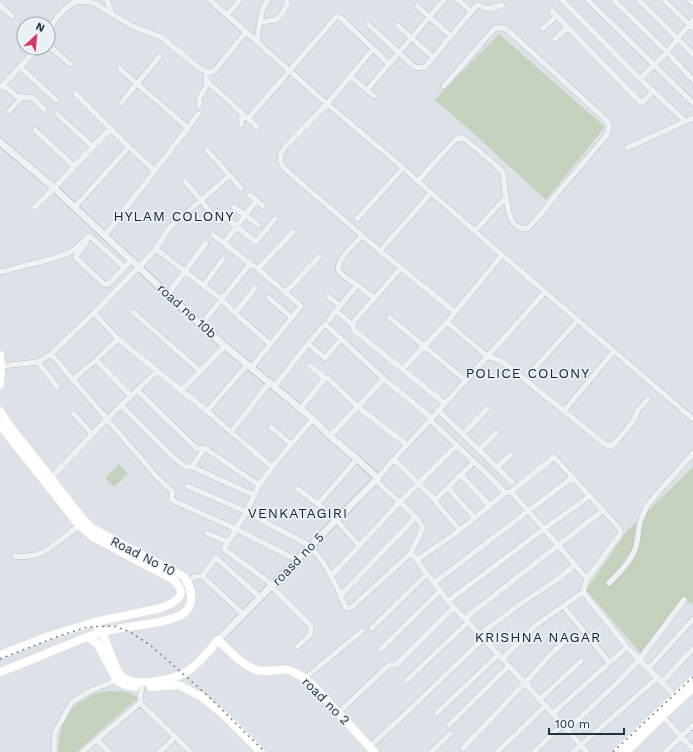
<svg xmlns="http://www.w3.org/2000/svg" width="693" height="752" viewBox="0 0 693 752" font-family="'Work Sans',sans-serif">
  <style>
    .green { fill: #c5d1bd }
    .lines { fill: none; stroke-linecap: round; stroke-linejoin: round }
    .minor-casing { stroke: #a2a9b1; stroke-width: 6 }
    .tertiary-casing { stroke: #a2a9b1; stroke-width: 8 }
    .minor { stroke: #eff2f5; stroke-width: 5.5 }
    .tertiary { stroke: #eff2f5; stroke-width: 7 }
    .secondary { stroke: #fff; stroke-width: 8 }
    .rail { stroke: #768391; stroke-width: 1.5; stroke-dasharray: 2 4; stroke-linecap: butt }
    .labels { text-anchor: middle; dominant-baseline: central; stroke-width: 3.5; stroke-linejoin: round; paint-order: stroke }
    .street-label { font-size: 13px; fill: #26313e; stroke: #ecf1f5 }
    .neighbourhood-label { font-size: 14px; letter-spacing: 1px; fill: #18222e; stroke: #ecf1f5 }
  </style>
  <rect width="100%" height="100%" fill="#dce2e7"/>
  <path class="green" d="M499 34 605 127 546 200 471 131 435 100 439 95Z
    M119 464 128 474 114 487 105 478Z
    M693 467V604L684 600 641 654 586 590 626 532Z
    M108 691 127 692 138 698 76 752H59L58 746 62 725 74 706 93 694Z"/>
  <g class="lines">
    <defs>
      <path id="minor" d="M107 0 112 14
        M210 0 318 96 395 161 502 255 693 419
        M458 0 472 12
        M562 0 640 79 685 121
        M588 0 693 103
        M614 0 667 52 693 80
        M639 0 693 54
        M664 0 693 28
        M689 0 693 3
        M75 2 82 1 94 3 132 26 161 37 199 68 207 72
        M0 5 12 16
        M417 6 451 36
        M552 11 639 101 643 102 653 91
        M227 15 240 0
        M260 22 276 20 281 15 287 5V0
        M368 24 413 66C418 68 422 69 426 66L476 6 478 5 489 9 502 5
        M398 26 433 57
        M543 28 557 16
        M48 33C52 26 55 18 61 13 65 8 72 5 77 0
        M555 39 568 27
        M257 41C259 30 260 9 268 0
        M48 45 70 64
        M373 49 327 104 285 147C280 154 278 161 285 169L380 251 431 193
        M20 67 56 100
        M120 69 188 128
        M350 76 374 96
        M640 79 667 52 693 20
        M207 81 257 127
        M2 86C4 87 6 88 8 89 12 92 14 96 20 97 24 98 28 96 33 98L44 109
        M444 86 494 29C501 26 505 28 511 33L604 118C611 125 610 128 606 136L555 196 540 215 527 229C510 229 508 211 506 197
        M0 87 2 86 38 48
        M367 90 444 0
        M76 94 129 147 155 171
        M121 103 160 56
        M199 106 200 97 206 87 207 72H212L215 70 246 32
        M9 111 22 97
        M57 114 92 146
        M248 119 336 17H340L389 64
        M241 125 242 114
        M35 130 74 166
        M627 148 693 118
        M207 150 241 188
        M185 181 218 221
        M418 181 455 140 460 137 466 140 499 168 503 173 506 197 475 231
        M250 195 263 206
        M35 207 54 188 111 128
        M75 207 129 147
        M234 207 258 225
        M226 218 256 242 275 219
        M357 219 403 168
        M105 235 188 128 198 114
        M213 235 224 243
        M87 239 86 243 76 256V258L104 284 107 285 132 260
        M156 249 221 299 235 313 270 344
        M380 251 455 312
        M401 268 355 320C352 324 352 327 355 331L444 403
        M258 269 293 232
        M0 272 51 259 66 254 74 250 88 237H91L124 267
        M204 285 223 259
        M357 285 374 298
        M285 293 319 257
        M168 294 206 243
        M328 296 340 306
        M269 298 291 317
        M133 312 200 371
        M94 313 118 339 207 411 231 432 272 467
        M235 313 255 288
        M390 318 465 380
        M329 320 336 311
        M447 322 487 356C493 359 498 358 503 362L606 445 611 446 616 442 634 420 638 410 648 399
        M201 325 250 264
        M353 325 336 311 357 285C352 281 343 277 339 271 334 261 356 243 362 236
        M308 344 325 358 341 339
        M51 354 156 476 172 491 173 492 171 498 172 500 236 529 297 560
        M96 360 131 396
        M38 362 57 387
        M1 366 38 362 51 354 94 313 139 267 156 249 169 228 229 176
        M310 366 325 378H328L358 407 407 445
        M252 367 301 306 258 269 250 264 224 243 257 200
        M403 369 447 322 502 255
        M533 370 578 320
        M72 380 96 360 118 339
        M275 386 308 344 325 324 384 379 432 418
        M137 390 196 448 207 449 209 451 259 485
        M181 391 225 346
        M122 406 173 457 186 467H192L254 495
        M301 408 325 378
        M438 410 512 482
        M207 411 248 364
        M564 411 614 351
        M74 414 92 434
        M430 420 489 476 505 493
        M271 427 291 444
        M231 432 270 382
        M463 434 487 409
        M330 436 384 379
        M479 450 496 433
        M394 459 435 500 438 505 460 530
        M192 467 204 449
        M497 467 510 455
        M461 475 490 506
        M378 478 394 459 432 418 545 292
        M49 480 106 420 157 371
        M187 486 243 510 310 546 323 562 337 587 345 606 347 608 352 607 411 553 421 532 422 526 416 517 375 480
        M448 488 475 518
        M298 489 318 504 336 520 359 545
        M511 492 554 457 619 528 621 533 618 537 587 579
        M435 500 474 462
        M318 504 357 459
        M207 533 228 542
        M411 553 448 601 525 683 587 752
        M15 556C43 560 58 542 79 525
        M417 560 460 530 505 493 511 492C537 520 562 550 587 579L583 592 627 647 675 696
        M202 576 216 558 260 597
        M331 576 400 502 457 445
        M187 581 195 577 202 576 243 614
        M434 583 573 477
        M609 583C619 573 631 561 636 547 638 539 638 530 640 522 642 516 645 510 648 504L693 453
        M273 585 224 549 246 512 259 485 277 461 313 419
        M272 587 311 626 310 635 298 646
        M340 596 416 517
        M448 601 541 531 590 496
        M563 606 609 662
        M464 619 603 510
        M372 628 427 574
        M479 635 519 605 555 581 575 565
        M381 649 440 591
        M502 659 536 625 583 592
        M648 669 693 619
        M305 678 362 631
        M407 680 467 623
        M661 683 693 649
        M539 700 581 661
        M140 703 191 752
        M338 713 389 665H396L453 608
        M437 713 498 655
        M552 714 627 647
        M663 717 693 749
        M449 725 509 666
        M567 730 618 682 639 660 684 600
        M97 740 109 752
        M369 747 403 716 483 639
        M463 748 525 683 550 655 565 641
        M54 752 55 732 72 702 90 691 119 679
        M82 752 140 703 142 682
        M159 752 176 737
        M431 752 450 734
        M497 752 545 706
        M534 752 562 725
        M573 752 657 678
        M665 752 693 725"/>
      <path id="tertiary" d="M0 142 54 188 192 317 225 346 313 419 330 436 357 459 378 478 218 640"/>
    </defs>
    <use href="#minor" class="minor-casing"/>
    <use href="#tertiary" class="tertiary-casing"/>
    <use href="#minor" class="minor"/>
    <use href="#tertiary" class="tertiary"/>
    <path class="secondary" d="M0 355 1 366 0 385
      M0 411 6 421 82 518 92 528 184 577C191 587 195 601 186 611 179 620 147 624 135 626 124 628 113 629 102 632 88 636 75 642 62 647 41 656 21 664 0 672
      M0 425 79 525 93 537 172 579C190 594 177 602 161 608L95 622 49 636 0 655
      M98 628C102 634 106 641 108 647 112 656 114 666 119 673 129 690 174 680 188 671 200 663 209 651 218 640 229 650 247 671 263 671 276 672 284 666 296 673 309 679 318 691 328 702 343 718 359 735 374 752
      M87 637 97 643 117 681C123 685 128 686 135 687
      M151 687 179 685 202 697 225 716 261 752
      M617 752 693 680
      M626 752 674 705 693 688"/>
    <path class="rail" d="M0 659 59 636 87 627 114 626 130 632 150 645 207 695 265 752
      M613 752 693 677"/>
  </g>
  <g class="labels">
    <g class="street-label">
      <text transform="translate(187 311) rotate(42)">road no 10b</text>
      <text transform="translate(143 556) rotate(27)">Road No 10</text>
      <text transform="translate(298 559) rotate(-46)">roasd no 5</text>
      <text transform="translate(326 701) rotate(45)">road no 2</text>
    </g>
    <g class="neighbourhood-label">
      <text x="174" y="216">HYLAM COLONY</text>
      <text x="528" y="373">POLICE COLONY</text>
      <text x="298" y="513">VENKATAGIRI</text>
      <text x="538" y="637">KRISHNA NAGAR</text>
    </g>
  </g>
  <g transform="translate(36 36) rotate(26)"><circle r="19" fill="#ecf1f5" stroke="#9da4ac"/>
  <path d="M0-3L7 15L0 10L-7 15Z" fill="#d13d65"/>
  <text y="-6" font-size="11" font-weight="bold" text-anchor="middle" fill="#26313e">N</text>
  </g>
  <path d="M549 728v6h75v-6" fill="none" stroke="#26313e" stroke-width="2"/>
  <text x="555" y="728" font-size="12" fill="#26313e" stroke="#ecf1f5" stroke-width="3" paint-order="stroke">100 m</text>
</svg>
